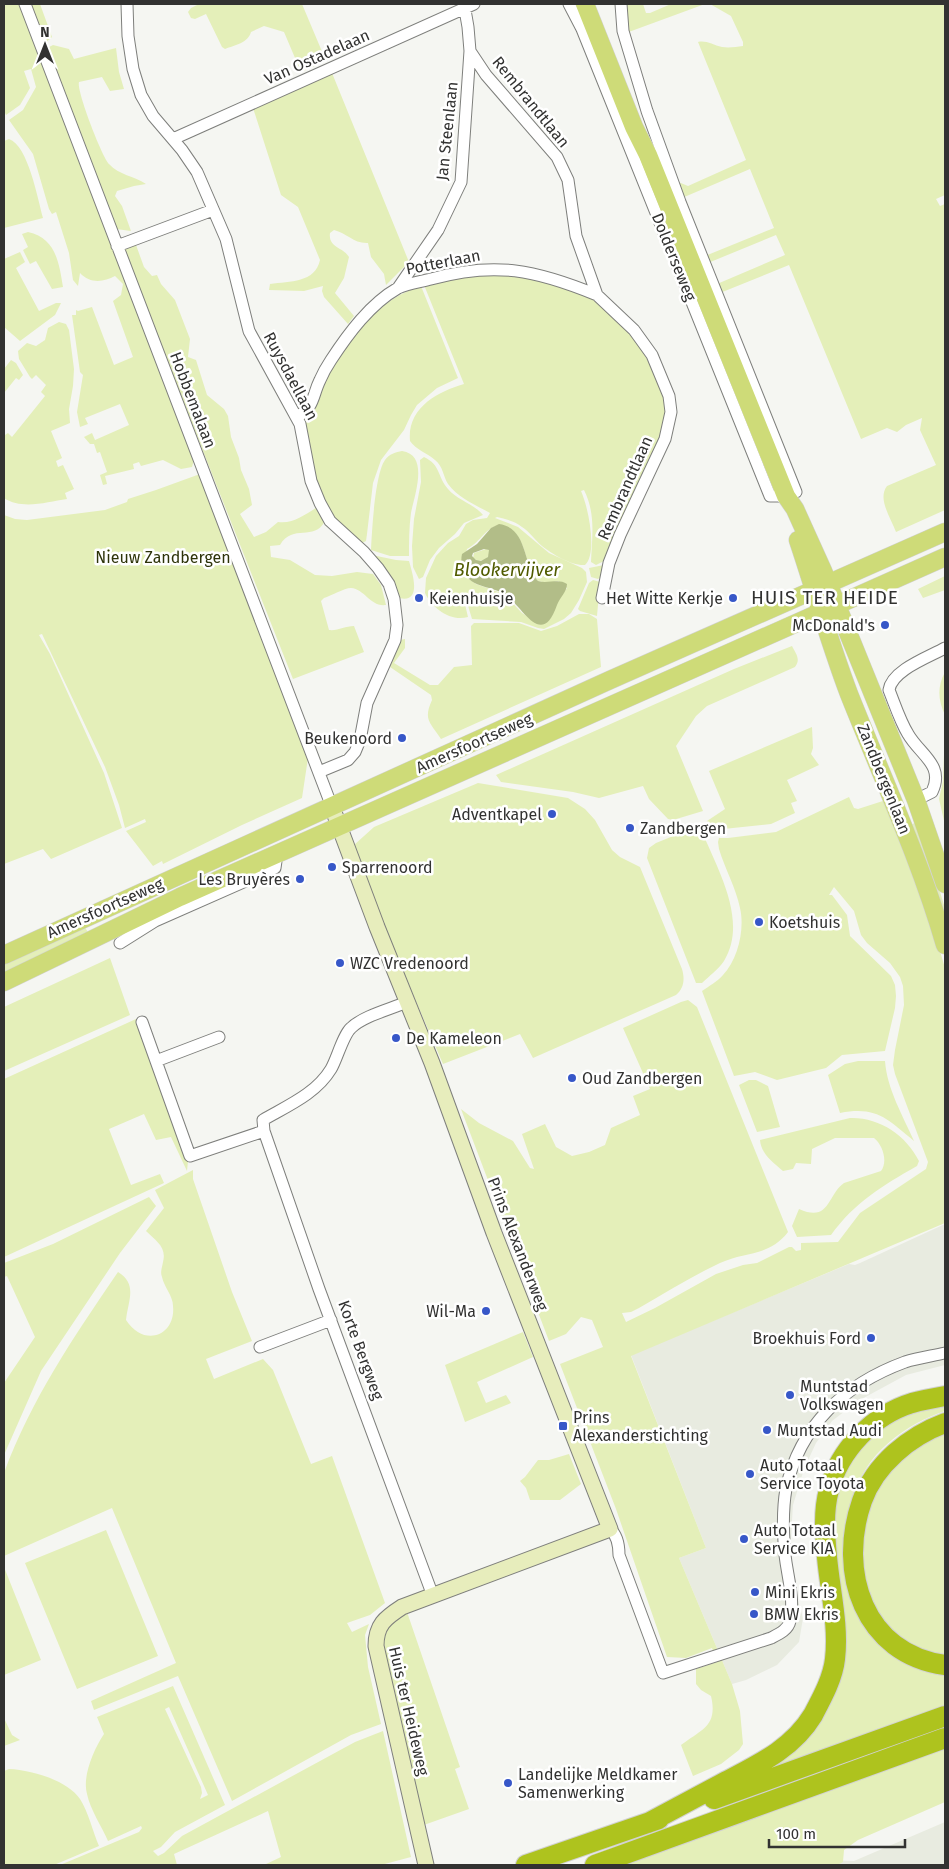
<svg xmlns="http://www.w3.org/2000/svg" width="949" height="1869" viewBox="0 0 949 1869" font-family="'Fira Sans',sans-serif">
  <style>
    .built { fill: #e8ebe0 }
    .green { fill: #e4efb9; fill-rule: evenodd }
    .water { fill: #b2bd88; fill-rule: evenodd }
    .lines { fill: none; stroke-linecap: round; stroke-linejoin: round }
    .street-casing { stroke: #7e7f7c; stroke-width: 13 }
    .secondary-casing { stroke: #7e7f7c; stroke-width: 17 }
    .primary-casing { stroke: #d2d2d2; stroke-width: 19 }
    .highway-casing { stroke: #d2d2d2; stroke-width: 22 }
    .street { stroke: #fff; stroke-width: 11 }
    .secondary { stroke: #e7edbc; stroke-width: 15 }
    .primary { stroke: #cedb78; stroke-width: 18 }
    .highway { stroke: #aec31e; stroke-width: 20 }
    .poi-dot { fill: #3757c8; stroke: #fff; stroke-width: 2 }
    .labels { text-anchor: middle; dominant-baseline: central; stroke-width: 5; stroke-linejoin: round; paint-order: stroke }
    .street-label { font-size: 16px; fill: #323231; stroke: #fff }
    .park-label { font-size: 16px; fill: #2d3309; stroke: #fff }
    .poi-label { font-size: 16px; fill: #323231; stroke: #fff; text-anchor: start }
    .water-label { font-size: 18px; font-style: italic; fill: #505b00; stroke: #fff }
    .quarter-label { font-size: 19px; letter-spacing: 1px; fill: #323231; stroke: #fff }
  </style>
  <rect width="100%" height="100%" fill="#f5f6f2"/>
  <path class="built" d="M945 1224V1365L906 1375 858 1401 832 1421 816 1443 804 1469 793 1505 790 1552 795 1591 803 1618 799 1642 777 1665 746 1680 732 1684 679 1558 706 1548 631 1355 849 1264 855 1265 860 1263Z
    M945 1822V1865H812L824 1860 854 1861Z"/>
  <path class="green" d="M4 4H22L194 460 192 467 181 469 163 460 141 466 139 462 133 464 134 469 105 476 107 484 103 485 100 475 107 472 100 452 97 453 94 444H90L84 437 92 433 95 440 129 425 120 404 85 418 88 424 80 427 77 412 83 375 80 372 72 315H76V310L78 311 92 307 114 365 133 357 113 301 121 295 123 284 115 276C104 282 90 284 80 273L78 286 73 280 69 253 56 212 52 214 49 209 33 154 9 120 23 110 36 87 31 69 24 71 30 88 20 105 6 115 4 111Z
    M30 4H40L52 37 45 43Z
    M199 4H302L326 61 301 72 284 32 264 26 251 32C248 43 235 45 225 49L222 47 206 14 195 19 191 18 188 12 191 8Z
    M623 4H643L646 13H650L671 4H705L626 33Z
    M710 4H945V195L936 199 940 206 945 204V510L896 532C891 518 877 499 887 486L936 465 920 430 922 418 906 425 897 432 887 428 861 439 789 265 720 293 717 284 785 255 776 235 708 263 705 256 774 228 750 169 682 198 676 181 688 186 746 160 698 42C706 40 713 45 722 47 729 48 736 47 743 46V42L731 16Z
    M53 45 69 49 74 59 116 48 119 72 124 89 110 91 102 77 79 82C76 90 102 157 109 164 119 175 134 176 146 184L134 186 117 191 115 196 122 206 131 231 116 229 47 48Z
    M332 73 409 262 386 285 384 274 371 257 368 243C354 244 347 233 334 230L330 233C328 248 343 247 349 257L344 278 335 293 354 316 348 324 324 297 322 291 323 286 304 291 269 290 270 284C290 281 315 283 320 260L298 207 281 195 253 108Z
    M9 139C28 145 38 200 43 218L4 228V141Z
    M28 232C56 238 59 263 63 287L52 289 36 261 30 264 23 250 28 247 22 234Z
    M136 245 144 267 152 276 157 275 161 284 175 300 190 339 188 357 196 360 207 395 224 409 228 416 231 437 239 458 241 470 249 489 252 505 240 514 254 537 266 532 278 522C293 524 304 515 316 508L325 521C314 542 293 523 280 545L270 546 271 557 290 560 315 575 332 576 357 572 373 574 381 585 386 605C370 607 365 589 351 588 344 588 331 596 324 598L321 601 329 630C338 631 345 626 354 626L364 652 293 679 124 251 125 248Z
    M20 252 25 262 16 268 39 311 56 303H61L55 315 20 341 4 327V259Z
    M507 273 570 288 600 303 631 334 642 350 661 385 667 408 658 445 604 561 596 565 591 562C592 537 596 514 584 490L581 491C588 506 598 553 585 565 572 566 552 554 542 546 535 540 530 532 522 527 515 521 505 519 497 517L495 518 518 527 549 553 582 568 586 572 587 582 579 600 571 613 564 619 544 629 538 628 521 622 472 619 466 599 463 596 468 617C450 622 432 608 425 593L426 578 436 556 448 543 459 536 466 524 473 520 487 518 490 513C476 505 458 498 448 484 443 476 443 466 435 460 427 453 416 450 410 441 407 408 437 392 464 384L424 285 454 277ZM501 525C528 531 522 563 538 581L547 583 558 581 567 588 539 624 522 613 504 594 476 584 469 579 463 571 467 549C482 541 485 527 501 525Z
    M421 286 458 378 437 388 417 405 411 415 404 430 381 460 373 483 367 534 366 541 360 544 338 525 319 492 303 419C333 366 359 306 421 286Z
    M59 322 66 324 69 330 74 369 73 386 69 409 70 423 51 431 62 458 56 461 58 467 63 465 74 489 65 493 67 499C47 502 22 510 4 498V434L5 435 8 433 12 437 45 396 41 392 46 385 36 375 32 379 30 377 19 359 18 351 27 343 36 346 45 340 48 328Z
    M11 360 16 363 23 375 19 380 16 378 4 393V369Z
    M402 451C430 455 414 496 411 513 409 527 409 542 409 556H390L371 550C372 530 375 474 385 460 389 454 396 452 402 451Z
    M424 457C441 465 437 476 448 489 457 500 474 504 483 515L464 523 455 534 439 548 430 560 423 577 419 579 413 567 412 546 414 519 421 482 420 460Z
    M200 474 308 758 302 798 242 825 163 864 162 861 153 866 126 831 146 822 145 819 125 828 119 805 105 767 42 634 39 635 50 654 104 773 122 828 51 859 43 849 4 864V515L15 519 27 520 105 510 127 502 128 499 156 490Z
    M486 549 489 550V555L486 560 478 561 473 558 474 553Z
    M372 555 396 560 409 561C412 572 423 604 399 598Z
    M604 565 601 577 598 579 591 577 589 568Z
    M945 576V590L923 598 918 589Z
    M593 580 600 582 597 616 580 611 578 609 589 583Z
    M579 614H589L597 619 601 667 441 739C430 722 423 720 432 700L431 695 390 667 400 640 405 639V648L394 663 430 685H438L454 667 472 665 471 626 474 623H519L541 631 557 626Z
    M792 646C796 654 801 659 795 667L707 706 696 716 676 746 703 811 673 820 668 819 649 799 643 786 599 798 573 792 501 782 496 775 734 669Z
    M945 672V715C938 700 937 687 945 672Z
    M812 727 813 748 811 754 819 765 787 780 797 801 791 803 795 813 771 824 714 830 707 821 725 809 709 771Z
    M944 755 945 759V825L939 799 943 781Z
    M478 783 568 798 585 809 595 820 612 850 620 857 640 867 682 969C685 979 684 988 676 995L533 1058 520 1034 443 1064 380 918 354 845 374 827Z
    M849 797 854 808 858 809 886 800 932 924 945 968V1223L631 1356 706 1548 679 1558 732 1684 740 1711 743 1744 739 1750 721 1764 693 1776 681 1745C702 1729 718 1726 711 1696L701 1690 696 1684V1669L717 1662 712 1648 686 1658 667 1657 616 1509 560 1364 603 1347 592 1320 581 1317 566 1334 549 1341 461 1109 479 1123 513 1141 530 1168 534 1169 522 1134 545 1124 556 1147 572 1156 589 1152 605 1145 611 1128 640 1115 633 1096 650 1089 623 1028 681 1002 688 1000 697 1007 788 1232C769 1257 745 1251 720 1263 692 1276 665 1293 639 1308L631 1312 622 1313 626 1322 655 1308 716 1274 743 1265 757 1263 789 1247H792L796 1251 801 1250V1243L838 1242 860 1213 926 1169 928 1162 895 1074 893 1065 895 1050 904 1005 903 986 900 977 890 963 867 943 861 935 854 911 834 887 829 895H832L847 915 850 936 891 976 895 985 896 996 895 1008 885 1051 842 1055 826 1068 777 1080 755 1072 734 1076 702 991C709 986 717 982 723 975 738 959 745 929 740 908 736 888 725 869 719 849L718 842 719 838H728L776 832Z
    M918 821 945 908V937L909 826Z
    M698 826 701 829C716 867 749 920 724 961 718 970 709 976 702 983H696L647 858 649 848 656 843Z
    M83 924 89 934 4 977V960Z
    M110 958 130 1015 4 1071V1007Z
    M136 1019 189 1151 187 1171 171 1137 156 1140 144 1114 109 1129 131 1185 160 1174 164 1183 4 1257V1079Z
    M858 1061H885C887 1089 903 1116 914 1141 887 1119 877 1106 840 1113L828 1075 845 1064Z
    M749 1080H756L768 1086 780 1127 757 1132 739 1085Z
    M850 1118C879 1117 906 1135 919 1161L917 1166C882 1186 855 1202 831 1235L797 1237 792 1226 799 1209C830 1223 827 1195 844 1183L881 1171C888 1162 883 1145 874 1138H835L812 1149 811 1164 796 1163 793 1169 783 1171C773 1162 761 1154 760 1140Z
    M193 1170V1179L232 1292 252 1341 206 1359 214 1379 263 1359 273 1370 311 1464 332 1456 385 1603 370 1615 347 1623 352 1632 369 1624 365 1635 368 1667 381 1724 351 1735 232 1801 178 1676 94 1710 91 1701 176 1663 112 1508 4 1556V1473C32 1398 73 1338 118 1272 138 1284 128 1301 126 1320 144 1348 176 1336 173 1306 173 1296 164 1287 162 1277 160 1272 162 1268 163 1262 167 1247 156 1241 146 1231L164 1208 155 1190Z
    M149 1197 156 1206 120 1253 41 1371 4 1455V1383L35 1337 7 1276 4 1277V1263L53 1244Z
    M523 1332 533 1357 477 1382 486 1403 506 1395 511 1403 465 1422 445 1365Z
    M945 1400V1411C908 1423 861 1455 855 1498 853 1509 855 1521 856 1532 857 1558 858 1584 859 1609L945 1668V1706L736 1781 756 1770 829 1686 824 1535 842 1470 883 1422Z
    M945 1433V1656L923 1650 889 1631 865 1596 859 1527 881 1482 894 1468 918 1446Z
    M569 1454 581 1484 560 1500H530L526 1488 520 1481 525 1477 538 1460H549Z
    M106 1530 158 1656 77 1689 25 1563Z
    M4 1567 41 1660 4 1675Z
    M407 1612 460 1767 455 1769 469 1809 421 1826 380 1646 384 1628Z
    M173 1686 225 1805 175 1832 161 1847 153 1851 158 1856 164 1853 182 1836 355 1742 383 1731 411 1857 381 1865H264L281 1857 268 1811 174 1854 177 1865H60L139 1832 142 1828 141 1826 108 1841C102 1827 90 1809 87 1794 82 1776 94 1749 104 1734L97 1717ZM169 1707 208 1795 200 1799 202 1793 201 1787 165 1709Z
    M4 1718 12 1735 20 1740 4 1746Z
    M945 1748V1802L858 1840 844 1850 843 1862 837 1865H620Z
    M9 1769C31 1770 67 1780 80 1799 88 1811 93 1832 99 1846L54 1865H4V1771Z"/>
  <path class="water" d="M499 524C528 528 522 563 538 581 548 584 559 578 567 584 567 592 560 597 557 605 541 651 522 604 504 594 489 585 469 588 463 569 461 564 461 559 462 554L477 544 491 528ZM484 549 489 550 488 557 481 561 476 560 472 556 473 553Z"/>
  <g class="lines">
    <defs>
      <path id="street" d="M25 4 332 807
        M127 4 128 36 133 69 141 95 153 116 182 150 197 172 226 239 249 331 300 424 311 481 320 503 330 521 364 552 378 568 389 584 394 599 397 625 395 640 367 703 360 740 355 752 348 760 319 772
        M464 4 468 27 470 51 486 75 557 157 568 180 576 236 597 295 634 330 652 355 669 396 671 412 665 439 620 535 609 563 602 598
        M569 4 582 29 770 496H786L796 492 680 202 647 111 623 31 621 4
        M173 139 474 4
        M117 246 213 210
        M398 288 438 230 461 182 470 51
        M297 417C315 407 312 396 320 380 323 373 327 366 331 360 348 334 370 304 398 288 408 283 420 282 431 279 495 261 536 270 597 295
        M916 800 932 792C945 765 920 755 908 734 900 721 895 705 889 690 892 670 929 657 945 648
        M120 943 155 921 275 868 277 854
        M407 1002C391 1009 363 1016 351 1028 343 1035 337 1059 331 1069 316 1094 287 1106 263 1120L264 1131 319 1289 433 1596
        M142 1022 190 1156 264 1131
        M156 1061 219 1037
        M260 1347 331 1320
        M610 1529C617 1535 619 1546 619 1555L663 1673 771 1638C779 1634 788 1630 790 1621 796 1596 784 1567 784 1542 783 1525 783 1506 786 1489 800 1425 845 1384 905 1362 918 1358 932 1356 945 1353"/>
      <path id="secondary" d="M332 807 377 927 432 1063 494 1233 610 1529 402 1607C385 1618 376 1625 376 1646L426 1865"/>
      <path id="primary" d="M585 4 634 127 648 155 786 496 795 509 823 571 916 800 945 884
        M798 540C815 591 830 644 849 694 882 777 920 859 945 945
        M4 955 610 680 945 532
        M4 982 180 897 945 557"/>
      <path id="highway" d="M945 1423C910 1436 875 1464 862 1501 837 1572 864 1654 945 1665
        M714 1799 945 1716
        M648 1823C672 1810 697 1797 721 1784 755 1766 792 1750 813 1715 822 1698 833 1678 835 1659 839 1625 830 1591 827 1557 825 1536 823 1511 829 1490 839 1450 873 1415 912 1403 923 1400 934 1398 945 1396
        M526 1865 659 1819
        M595 1865 945 1738"/>
    </defs>
    <use href="#street" class="street-casing"/>
    <use href="#secondary" class="secondary-casing"/>
    <use href="#primary" class="primary-casing"/>
    <use href="#highway" class="highway-casing"/>
    <use href="#street" class="street"/>
    <use href="#secondary" class="secondary"/>
    <use href="#primary" class="primary"/>
    <use href="#highway" class="highway"/>
  </g>
  <g class="poi-dot">
    <circle cx="419" cy="598" r="5"/>
    <circle cx="733" cy="598" r="5"/>
    <circle cx="885" cy="625" r="5"/>
    <circle cx="402" cy="738" r="5"/>
    <circle cx="552" cy="814" r="5"/>
    <circle cx="630" cy="828" r="5"/>
    <circle cx="332" cy="867" r="5"/>
    <circle cx="300" cy="879" r="5"/>
    <circle cx="759" cy="922" r="5"/>
    <circle cx="340" cy="963" r="5"/>
    <circle cx="396" cy="1038" r="5"/>
    <circle cx="572" cy="1078" r="5"/>
    <circle cx="486" cy="1311" r="5"/>
    <circle cx="871" cy="1338" r="5"/>
    <circle cx="790" cy="1395" r="5"/>
    <rect x="558" y="1421" width="10" height="10" rx="2.5"/>
    <circle cx="767" cy="1430" r="5"/>
    <circle cx="750" cy="1474" r="5"/>
    <circle cx="744" cy="1539" r="5"/>
    <circle cx="755" cy="1592" r="5"/>
    <circle cx="754" cy="1614" r="5"/>
    <circle cx="508" cy="1783" r="5"/>
  </g>
  <g class="labels">
    <g class="street-label">
      <text transform="translate(317 57) rotate(-24)">Van Ostadelaan</text>
      <text transform="translate(531 102) rotate(51)">Rembrandtlaan</text>
      <text transform="translate(447 131) rotate(-84)">Jan Steenlaan</text>
      <text transform="translate(674 257) rotate(68)">Dolderseweg</text>
      <text transform="translate(443 262) rotate(-11)">Potterlaan</text>
      <text transform="translate(291 376) rotate(62)">Ruysdaellaan</text>
      <text transform="translate(193 400) rotate(69)">Hobbemalaan</text>
      <text transform="translate(625 488) rotate(-66)">Rembrandtlaan</text>
      <text transform="translate(474 743) rotate(-24)">Amersfoortseweg</text>
      <text transform="translate(884 779) rotate(68)">Zandbergenlaan</text>
      <text transform="translate(105 908) rotate(-24)">Amersfoortseweg</text>
      <text transform="translate(518 1244) rotate(69)">Prins Alexanderweg</text>
      <text transform="translate(361 1350) rotate(70)">Korte Bergweg</text>
      <text transform="translate(409 1711) rotate(77)">Huis ter Heideweg</text>
    </g>
    <g class="park-label">
      <text x="163" y="557">Nieuw Zandbergen</text>
    </g>
    <g class="poi-label">
      <text x="429" y="598">Keienhuisje</text>
      <text x="723" y="598" text-anchor="end">Het Witte Kerkje</text>
      <text x="875" y="625" text-anchor="end">McDonald's</text>
      <text x="392" y="738" text-anchor="end">Beukenoord</text>
      <text x="542" y="814" text-anchor="end">Adventkapel</text>
      <text x="640" y="828">Zandbergen</text>
      <text x="342" y="867">Sparrenoord</text>
      <text x="290" y="879" text-anchor="end">Les Bruyères</text>
      <text x="769" y="922">Koetshuis</text>
      <text x="350" y="963">WZC Vredenoord</text>
      <text x="406" y="1038">De Kameleon</text>
      <text x="582" y="1078">Oud Zandbergen</text>
      <text x="476" y="1311" text-anchor="end">Wil-Ma</text>
      <text x="861" y="1338" text-anchor="end">Broekhuis Ford</text>
      <text x="800" y="1386">Muntstad<tspan x="800" dy="18">Volkswagen</tspan></text>
      <text x="573" y="1417">Prins<tspan x="573" dy="18">Alexanderstichting</tspan></text>
      <text x="777" y="1430">Muntstad Audi</text>
      <text x="760" y="1465">Auto Totaal<tspan x="760" dy="18">Service Toyota</tspan></text>
      <text x="754" y="1530">Auto Totaal<tspan x="754" dy="18">Service KIA</tspan></text>
      <text x="765" y="1592">Mini Ekris</text>
      <text x="764" y="1614">BMW Ekris</text>
      <text x="518" y="1774">Landelijke Meldkamer<tspan x="518" dy="18">Samenwerking</tspan></text>
    </g>
    <g class="water-label">
      <text x="507" y="570">Blookervijver</text>
    </g>
    <g class="quarter-label">
      <text x="825" y="597">HUIS TER HEIDE</text>
    </g>
  </g>
  <rect width="949" height="1869" fill="none" stroke="#323231" stroke-width="10"/>
  <g transform="translate(45 45)" stroke="#ffffff" stroke-width="4" paint-order="stroke">
  <path d="M0-4L9 19L0 12L-9 19Z" fill="#323231"/>
  <text y="-8" font-size="14" font-weight="bold" text-anchor="middle" fill="#323231">N</text>
  </g>
  <path d="M769 1839v8h136v-8" fill="none" stroke="#323231" stroke-width="2.5"/>
  <text x="776" y="1839" font-size="15" fill="#323231" stroke="#ffffff" stroke-width="4" paint-order="stroke">100 m</text>
</svg>
